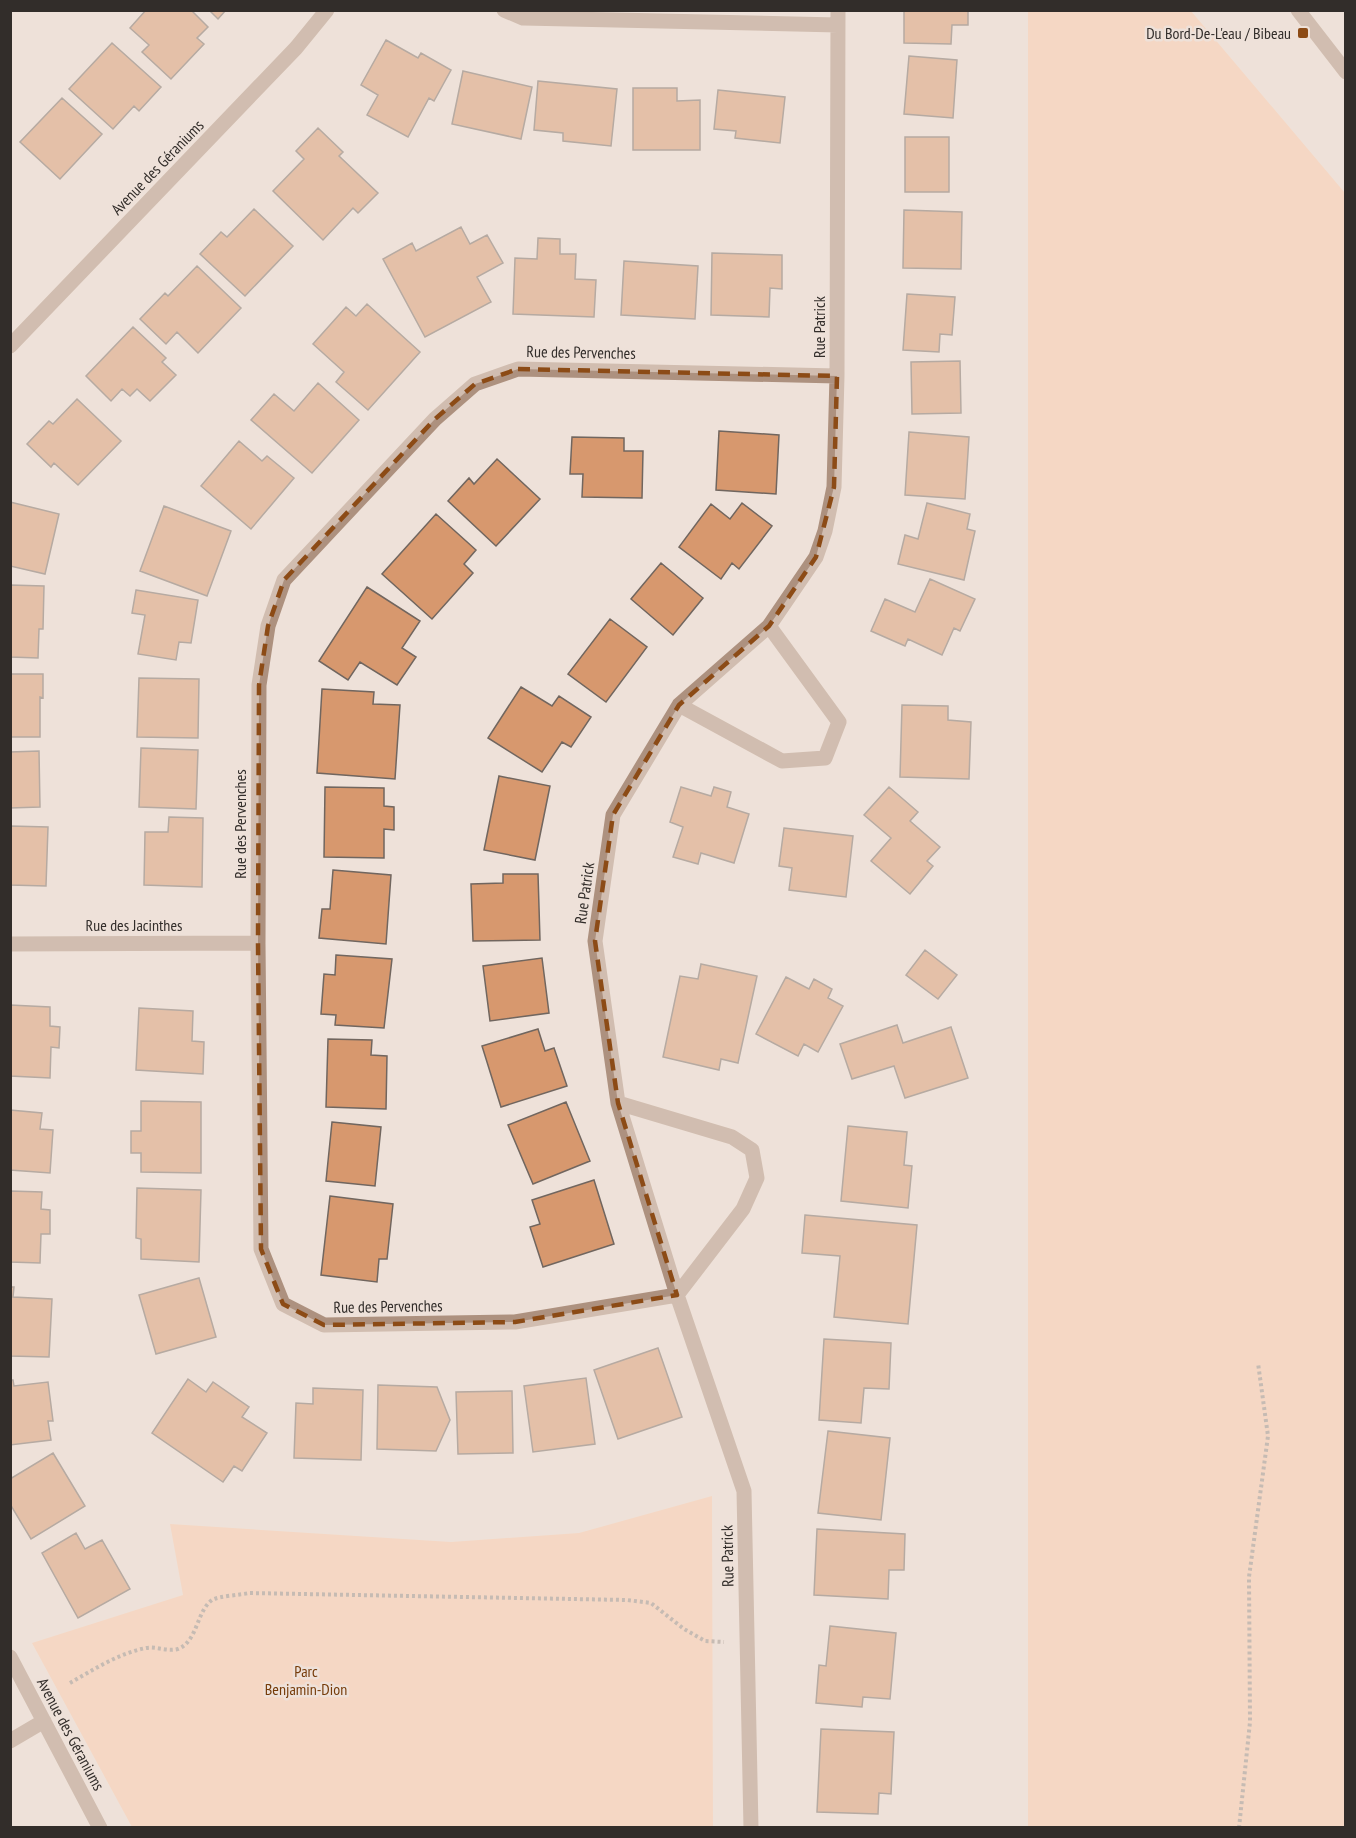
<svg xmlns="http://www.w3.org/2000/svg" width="1356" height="1838" viewBox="0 0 1356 1838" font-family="'PT Sans Narrow',sans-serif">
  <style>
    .green { fill: #fccbac }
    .building { fill: #d7986e; stroke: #71665f; stroke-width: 1.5 }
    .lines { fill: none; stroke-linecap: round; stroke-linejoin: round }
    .path { stroke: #958c86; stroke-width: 4; stroke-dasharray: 3 3; stroke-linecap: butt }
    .minor { stroke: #ad917f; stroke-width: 15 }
    .marked { fill: none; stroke: #8c4b16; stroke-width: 4.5; stroke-dasharray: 12 8; stroke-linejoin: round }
    .poi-dot { fill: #8c4b16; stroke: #eee1d9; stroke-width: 2 }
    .labels { text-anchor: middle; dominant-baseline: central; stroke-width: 5; stroke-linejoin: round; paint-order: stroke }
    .poi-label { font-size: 16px; fill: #322d2a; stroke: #eee1d9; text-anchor: end }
    .street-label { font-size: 16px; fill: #322d2a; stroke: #eee1d9 }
    .park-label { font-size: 16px; fill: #753b09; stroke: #eee1d9 }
  </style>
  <rect width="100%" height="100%" fill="#eee1d9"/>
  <path class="green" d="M1028 11H1191L1345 193V1827H1028Z
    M712 1496 713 1827H132L32 1643 183 1595 170 1524 451 1542 579 1533Z"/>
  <path class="building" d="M146 10H191L208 27 197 38 204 44 171 79 142 52 149 45 130 28Z
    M209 10H226L218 19Z
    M904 10H968V25H952L951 44 904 43Z
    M386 40 418 58 421 53 451 70 434 101 429 98 408 137 367 115 378 95 361 85Z
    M112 43 161 87 139 111 134 106 113 129 69 89Z
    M909 56 957 60 953 118 904 114Z
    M463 71 532 87 521 139 452 124Z
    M538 81 617 89 611 146 563 141V133L534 130Z
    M633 88H677V101L700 100V150H633Z
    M718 90 785 97 780 143 735 138 736 131 714 129Z
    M62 98 102 134 60 179 20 142Z
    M318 128 343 152 339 156 378 193 358 213 353 208 323 240 273 191 304 159 296 151Z
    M905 137H949V192H905Z
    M254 209 293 246 245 296 200 254 221 232 227 237Z
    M904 210 962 212 961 269 903 268Z
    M461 227 470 244 487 235 503 263 477 277 491 302 425 337 383 259 412 243 416 251Z
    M538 238 560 239V254H576L575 279 596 280 594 317 513 314 515 258 537 259Z
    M712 253 782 255V289L770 288 769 317 711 315Z
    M624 261 698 266 695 319 621 315Z
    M197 266 241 308 198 353 177 332 166 344 140 319 165 293 168 296Z
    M907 294 955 297 952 335 940 334 939 352 903 350Z
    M367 304 420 352 368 410 336 382 344 372 313 344 346 307 356 316Z
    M133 327 166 358 162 362 176 375 150 401 137 389 130 396 122 389 111 401 86 376Z
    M960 361 961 413 912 414 911 362Z
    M318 383 359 420 312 473 251 420 274 394 294 411Z
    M77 399 121 441 78 485 54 463 51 467 27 444 49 421 53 424Z
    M719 431 779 435 776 494 716 490Z
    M909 432 969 437 965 499 905 495Z
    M572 437 624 438V451H643L642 498 582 497 583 474H570Z
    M239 441 262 461 267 456 294 478 251 529 201 486Z
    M497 459 540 499 496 546 448 501 469 478 474 484Z
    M10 502 59 514 45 574 10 566Z
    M742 503 772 526 739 569 732 563 721 579 679 547 711 504 730 519Z
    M927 503 970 514 967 529 975 531 964 580 898 564 905 535 918 539Z
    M164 506 231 531 207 596 140 571Z
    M436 514 476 550 464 564 473 573 432 619 382 574Z
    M661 563 703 598 673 635 631 599Z
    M930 579 975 599 960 631 954 628 942 655 908 639 905 646 871 631 885 599 915 612Z
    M10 585 44 586 43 629H39L38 658 10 657Z
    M367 587 420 621 402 648 416 657 397 685 360 662 348 680 319 661Z
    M136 590 198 600 191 643 179 642 176 660 138 654 145 615 132 613Z
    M610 619 647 647 606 702 568 674Z
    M10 674H43V698L40 697V737H10Z
    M139 678 199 679 198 738 137 737Z
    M521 687 552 706 559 696 591 717 571 747 562 742 542 772 488 738Z
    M322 689 374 692 373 704 400 705 395 779 317 773Z
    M902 705 948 706V720L971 722 969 779 900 777Z
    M141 748 198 750 196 809 139 807Z
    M39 751 40 807 10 808V752Z
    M499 776 550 786 535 860 484 850Z
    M325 787 384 788V806L394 807V830L384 829V858L324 857Z
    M681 787 711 796 714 787 731 792 727 807 749 814 734 863 701 853 698 864 673 857 683 827 670 822Z
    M889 787 918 812 910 821 940 847 927 861 933 866 910 894 871 861 891 838 864 815Z
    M169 817 203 818 202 887 144 885 145 832H168Z
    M10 826 48 827 46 886 10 885Z
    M784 828 853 836 846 897 789 890 792 868 779 866Z
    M333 870 391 875 386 944 319 938 322 909H330Z
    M503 874H538L540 940 473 941 471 884 503 883Z
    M925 950 957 975 938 999 906 975Z
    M336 955 392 959 384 1028 335 1025 336 1015 321 1014 324 974 335 975Z
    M542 958 549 1013 490 1021 483 966Z
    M701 964 757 976 738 1063 721 1059 719 1070 663 1057 680 976 698 979Z
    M786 977 809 989 814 979 832 989 828 998 843 1006 818 1052 804 1044 798 1056 756 1034Z
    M10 1005 50 1007V1026L60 1027 59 1048 51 1047 50 1078 10 1076Z
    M139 1008 193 1011 192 1041 204 1042 203 1074 136 1070Z
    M897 1025 903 1043 951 1027 968 1078 905 1098 894 1066 852 1079 840 1044Z
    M538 1029 545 1051 554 1048 567 1086 501 1107 482 1046Z
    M328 1039 372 1040 371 1055 387 1056 386 1109 326 1107Z
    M141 1101 201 1102V1173L141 1172V1153H131V1131H141Z
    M566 1102 590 1161 533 1184 508 1125Z
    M10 1110 42 1113 40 1129 53 1130 50 1173 10 1170Z
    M332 1122 381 1127 375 1186 326 1181Z
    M848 1126 907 1132 904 1165 912 1166 908 1208 841 1201Z
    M594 1180 614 1244 543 1267 530 1227 540 1224 532 1200Z
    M137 1188 201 1190 199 1262 141 1259V1239L136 1238Z
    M10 1191 42 1192 41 1209 50 1210V1234H41L40 1263 10 1262Z
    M330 1196 393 1204 387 1259H379L377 1282 321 1275Z
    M805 1215 917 1225 908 1324 834 1317 840 1256 802 1253Z
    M199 1278 216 1337 156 1354 139 1295Z
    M10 1287H14L13 1297 52 1299 49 1357 10 1356Z
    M824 1339 891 1343 889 1389 864 1388 861 1423 819 1420Z
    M658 1348 682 1417 618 1439 594 1370Z
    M586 1378 595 1444 533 1452 524 1386Z
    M188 1379 206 1392 213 1382 249 1407 242 1417 267 1433 242 1471 234 1466 223 1482 152 1433Z
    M10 1380H13L14 1386 48 1382 53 1421H48L51 1440 10 1445Z
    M378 1385 437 1387 450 1420 436 1451 377 1449Z
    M313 1388 363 1390 361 1460 294 1458 296 1403 313 1404Z
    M512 1391 513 1453 458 1454 456 1392Z
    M828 1431 890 1438 881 1520 818 1513Z
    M53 1453 85 1506 31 1539 10 1504V1479Z
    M817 1529 905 1534 904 1570H889L888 1599 814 1595Z
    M76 1533 85 1549 102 1540 130 1589 78 1618 42 1553Z
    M830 1626 896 1633 890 1699 863 1697 862 1707 816 1703 819 1665 826 1666Z
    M821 1729 894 1732 891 1794 879 1793 878 1814 817 1812Z"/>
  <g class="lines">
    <path class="path" d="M70 1683C93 1670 119 1653 146 1648 156 1646 167 1652 178 1649 198 1641 196 1612 212 1600 219 1596 240 1595 249 1593L627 1600 651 1603 684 1629 705 1641 724 1642
      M1239 1828 1250 1722 1249 1577 1268 1436 1258 1363"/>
    <path class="minor" d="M504 10 523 18 838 25
      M1298 10 1346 72
      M10 346 296 48 327 10
      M679 705 782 761 825 758 839 722 769 626
      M10 944 258 943
      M618 1103 732 1137 752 1150 757 1178 743 1209 677 1295 515 1322 324 1325 283 1304 261 1249 258 943 259 685 268 626 284 580 435 419 475 384 518 369 837 376
      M10 1657 100 1828
      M10 1741 44 1721
      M751 1828 744 1491 677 1295 618 1103 595 941 613 815 679 705 769 626 816 557 825 531 834 487 837 376 838 10"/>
  </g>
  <path d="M0 0H1356V1838H0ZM518 369 837 376 834 487 816 557 769 626 679 705 613 815 595 941 618 1103 677 1295 515 1322 324 1325 283 1304 261 1249 258 943 259 685 268 626 284 580 435 419 475 384Z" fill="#eee1d9" fill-opacity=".55" fill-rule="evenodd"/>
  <path class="marked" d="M518 369 837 376 834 487 816 557 769 626 679 705 613 815 595 941 618 1103 677 1295 515 1322 324 1325 283 1304 261 1249 258 943 259 685 268 626 284 580 435 419 475 384Z"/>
  <rect class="poi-dot" x="1297" y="27" width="12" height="12" rx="3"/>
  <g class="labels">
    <g class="poi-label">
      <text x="1291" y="33">Du Bord-De-L'eau / Bibeau</text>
    </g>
    <g class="street-label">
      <text transform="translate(157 167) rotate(-46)">Avenue des Géraniums</text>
      <text transform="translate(819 327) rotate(-90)">Rue Patrick</text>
      <text transform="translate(581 352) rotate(1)">Rue des Pervenches</text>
      <text transform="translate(240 824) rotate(-90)">Rue des Pervenches</text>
      <text transform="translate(584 893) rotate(-82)">Rue Patrick</text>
      <text x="134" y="925">Rue des Jacinthes</text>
      <text transform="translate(388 1306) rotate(-1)">Rue des Pervenches</text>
      <text transform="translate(727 1556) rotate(-91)">Rue Patrick</text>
      <text transform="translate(71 1734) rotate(62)">Avenue des Géraniums</text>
    </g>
    <g class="park-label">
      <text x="306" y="1671">Parc<tspan x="306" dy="18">Benjamin-Dion</tspan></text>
    </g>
  </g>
  <rect width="1356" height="1838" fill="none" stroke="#322d2a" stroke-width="24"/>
</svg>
